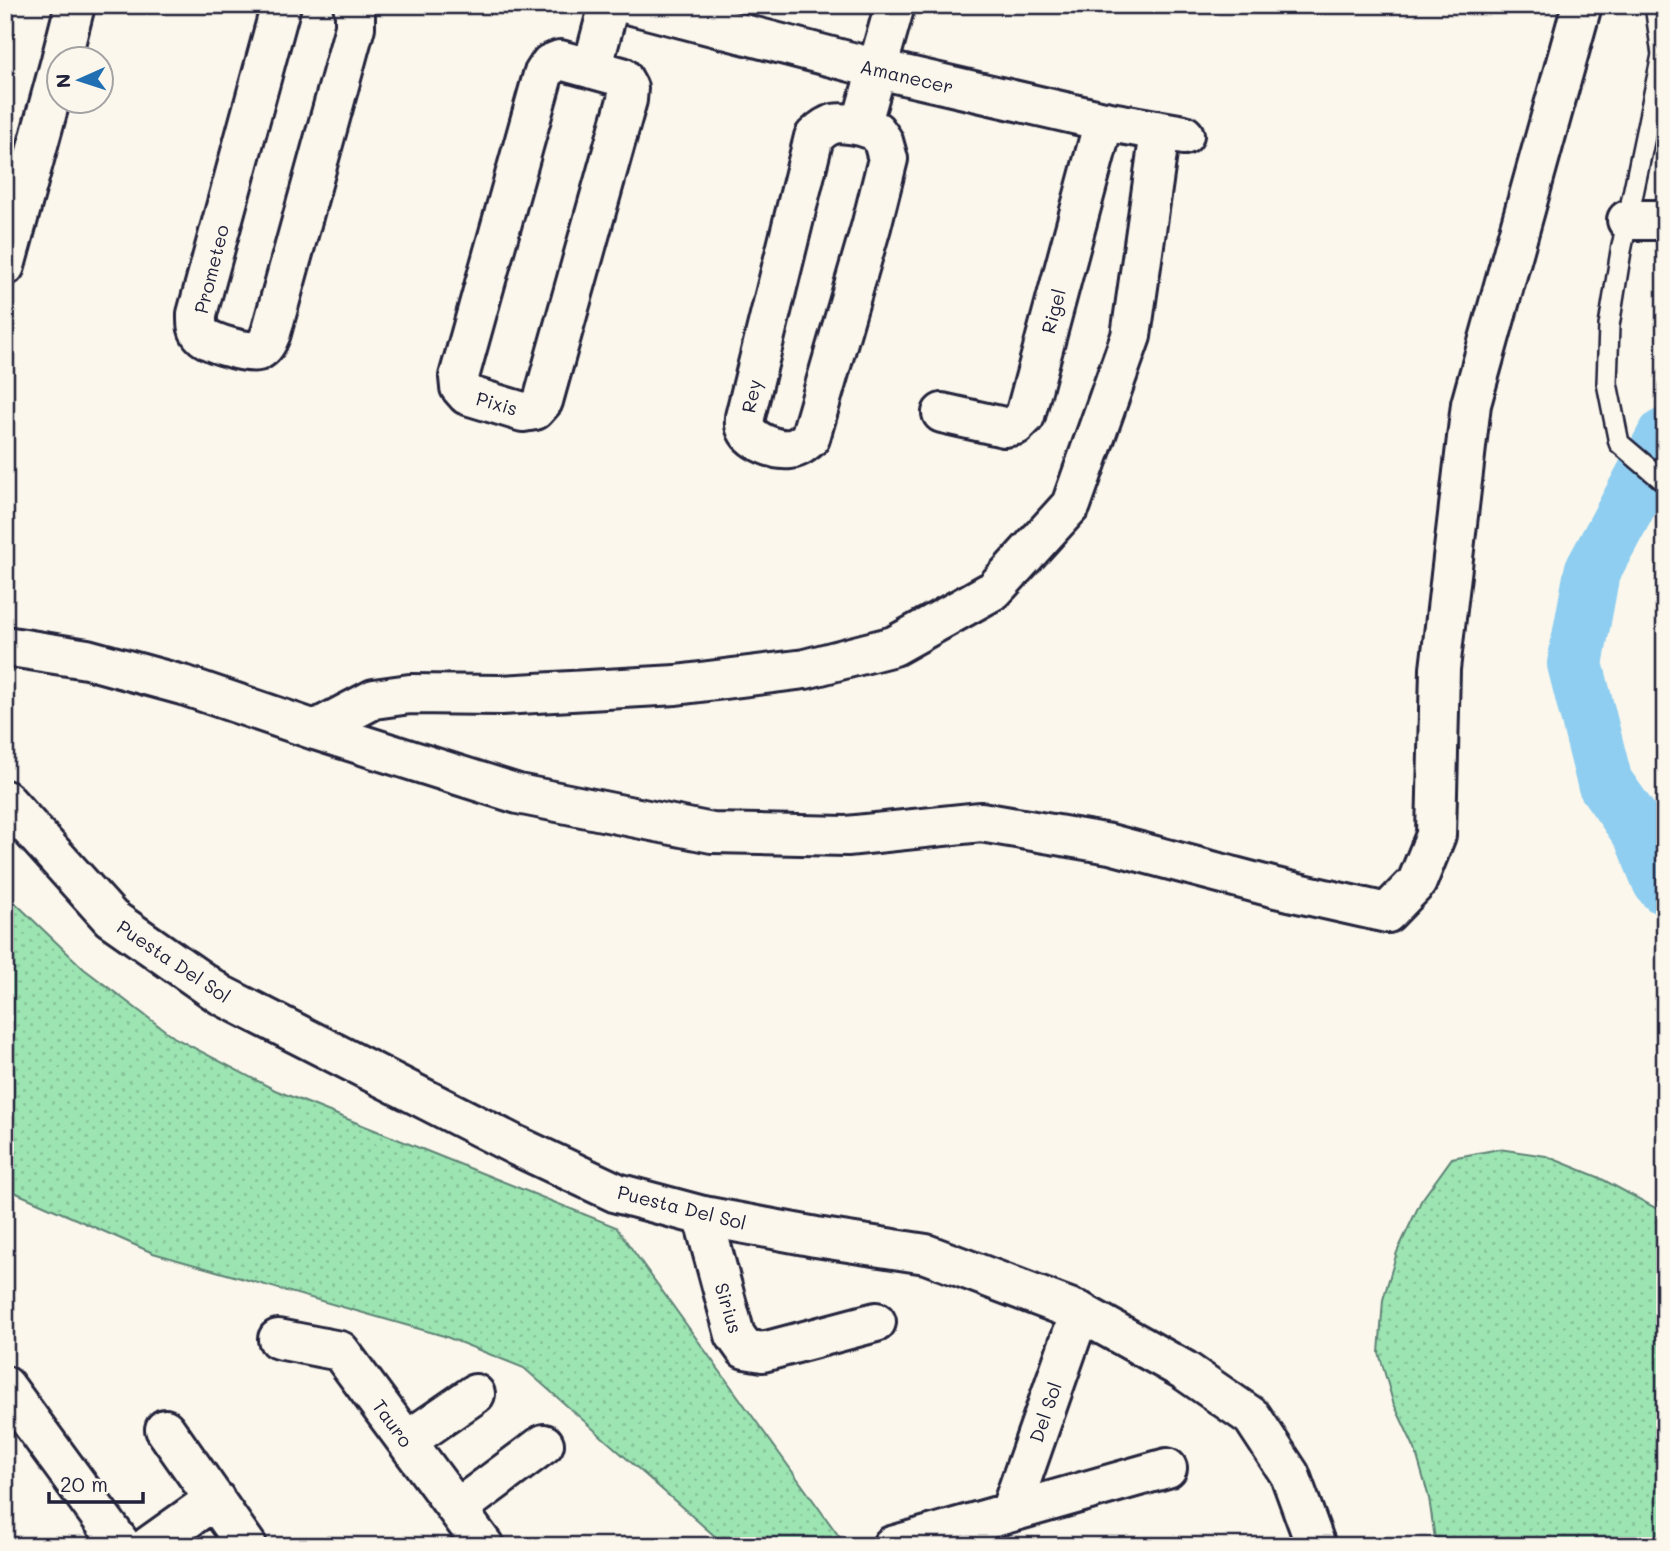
<svg xmlns="http://www.w3.org/2000/svg" width="1670" height="1551" viewBox="0 0 1670 1551" font-family="Mali,sans-serif">
  <style>
    .grass { fill: url(#grass-dots); stroke: #5f8376; stroke-width: 2 }
    .lines { fill: none; stroke-linecap: round; stroke-linejoin: round }
    .river { stroke: #8fcef0; stroke-width: 56 }
    .service-casing { stroke: #22223b; stroke-width: 24 }
    .minor-casing { stroke: #22223b; stroke-width: 44 }
    .tertiary-casing { stroke: #22223b; stroke-width: 44 }
    .service { stroke: #fbf7ec; stroke-width: 19 }
    .minor { stroke: #fbf7ec; stroke-width: 38 }
    .tertiary { stroke: #fbf7ec; stroke-width: 38 }
    .labels { text-anchor: middle; dominant-baseline: central; stroke-width: 7; stroke-linejoin: round; paint-order: stroke }
    .street-label { font-size: 19px; fill: #22223b; stroke: #fbf7ec }
  </style>
  <defs>
    <pattern id="grass-dots" width="8" height="8" patternUnits="userSpaceOnUse" patternTransform="scale(1.75)"><rect width="8" height="8" fill="#9ce4b2"/><path d="M2 2h.1M6 6h.1" fill="none" stroke="#86c39a" stroke-width="1.8" stroke-linecap="round"/></pattern>
  </defs>
  <rect width="100%" height="100%" fill="#fbf7ec"/>
  <filter id="ink" filterUnits="userSpaceOnUse"><feTurbulence type="fractalNoise" baseFrequency=".0143" numOctaves="2"/><feDisplacementMap in="SourceGraphic" scale="14" xChannelSelector="R" yChannelSelector="G"/><feConvolveMatrix kernelMatrix="1 2 1 2 8 2 1 2 1" color-interpolation-filters="sRGB"/></filter>
  <g filter="url(#ink)">
    <path class="grass" d="M5 893 84 969 175 1038 275 1090 616 1227 846 1546H726L524 1368 444 1336 153 1253 5 1188Z
      M1499 1149 1546 1156 1598 1177 1665 1213V1546H1436L1429 1498 1415 1449 1393 1402 1379 1353 1383 1300 1397 1252 1421 1201 1452 1158Z"/>
    <g class="lines">
      <path class="river" d="M1665 436 1592 572 1575 664 1605 783 1641 834 1660 881 1665 887"/>
      <defs>
        <path id="service" d="M1655 5 1662 55 1621 251 1609 326 1607 383 1619 443 1665 482"/>
        <path id="minor" d="M281 5 197 314C197 322 196 330 203 336 210 343 248 354 258 351 266 347 268 340 271 333L355 27V14L353 5
          M61 60 75 5
          M560 60 622 77 628 88 627 100 543 401 535 410 523 412 467 395 460 387 459 377 543 75 550 64Z
          M592 69 609 5
          M861 126 876 131 883 141 888 159 871 227 810 438C804 443 798 448 790 449 777 451 750 441 746 428 744 424 745 420 745 417L814 137C831 120 838 122 861 126L895 5
          M1627 220H1665
          M5 266 60 64
          M942 413 1004 427 1016 425 1025 416 1104 121
          M5 646 87 659 186 686 315 730 518 794 712 833 847 836 981 822 1110 844 1276 888 1387 913 1417 882 1436 835 1440 669 1471 404 1582 5
          M315 730 374 699 410 694 501 695 676 685 805 669 894 646 994 590 1071 505 1131 336 1160 132
          M703 1216 735 1335 745 1349 763 1352 876 1322
          M278 1339 340 1351 484 1546
          M165 1429 247 1546
          M407 1441 475 1394
          M457 1509 544 1444
          M1010 1512 1080 1312
          M149 1546 215 1499
          M892 1546 1167 1468"/>
        <path id="tertiary" d="M632 5 878 69 1104 121 1184 135
          M5 800 111 918 221 995 517 1146 617 1193 703 1216 816 1237 926 1254 1080 1312 1184 1370 1252 1417 1290 1475 1316 1546
          M5 1386 122 1546"/>
      </defs>
      <use href="#service" class="service-casing"/>
      <use href="#minor" class="minor-casing"/>
      <use href="#tertiary" class="tertiary-casing"/>
      <use href="#service" class="service"/>
      <use href="#minor" class="minor"/>
      <use href="#tertiary" class="tertiary"/>
    </g>
  </g>
  <g class="labels">
    <g class="street-label">
      <text transform="translate(907 76) rotate(13)">Amanecer</text>
      <text transform="translate(211 269) rotate(-76)">Prometeo</text>
      <text transform="translate(1053 311) rotate(-75)">Rigel</text>
      <text transform="translate(751 396) rotate(-78)">Rey</text>
      <text transform="translate(497 403) rotate(16)">Pixis</text>
      <text transform="translate(174 961) rotate(34)">Puesta Del Sol</text>
      <text transform="translate(682 1207) rotate(14)">Puesta Del Sol</text>
      <text transform="translate(729 1308) rotate(73)">Sirius</text>
      <text transform="translate(1045 1412) rotate(-71)">Del Sol</text>
      <text transform="translate(393 1423) rotate(54)">Tauro</text>
    </g>
  </g>
  <rect width="1670" height="1551" fill="none" stroke="#fbf7ec" stroke-width="28"/>
  <rect x="14" y="14" width="1642" height="1523" fill="none" stroke="#22223b" stroke-width="2.5" filter="url(#ink)"/>
  <g transform="translate(80 80) rotate(267)"><circle r="33" fill="#fbf7ec" stroke="#a4a2a5" stroke-width="2"/>
  <path d="M0-5L12 26L0 18L-12 26Z" fill="#1f6fb2"/>
  <text y="-10" font-size="19" font-weight="bold" text-anchor="middle" fill="#22223b">N</text>
  </g>
  <path d="M49 1492v10h94v-10" fill="none" stroke="#22223b" stroke-width="3.5"/>
  <text x="60" y="1492" font-size="21" fill="#22223b" stroke="#fbf7ec" stroke-width="5" paint-order="stroke">20 m</text>
</svg>
